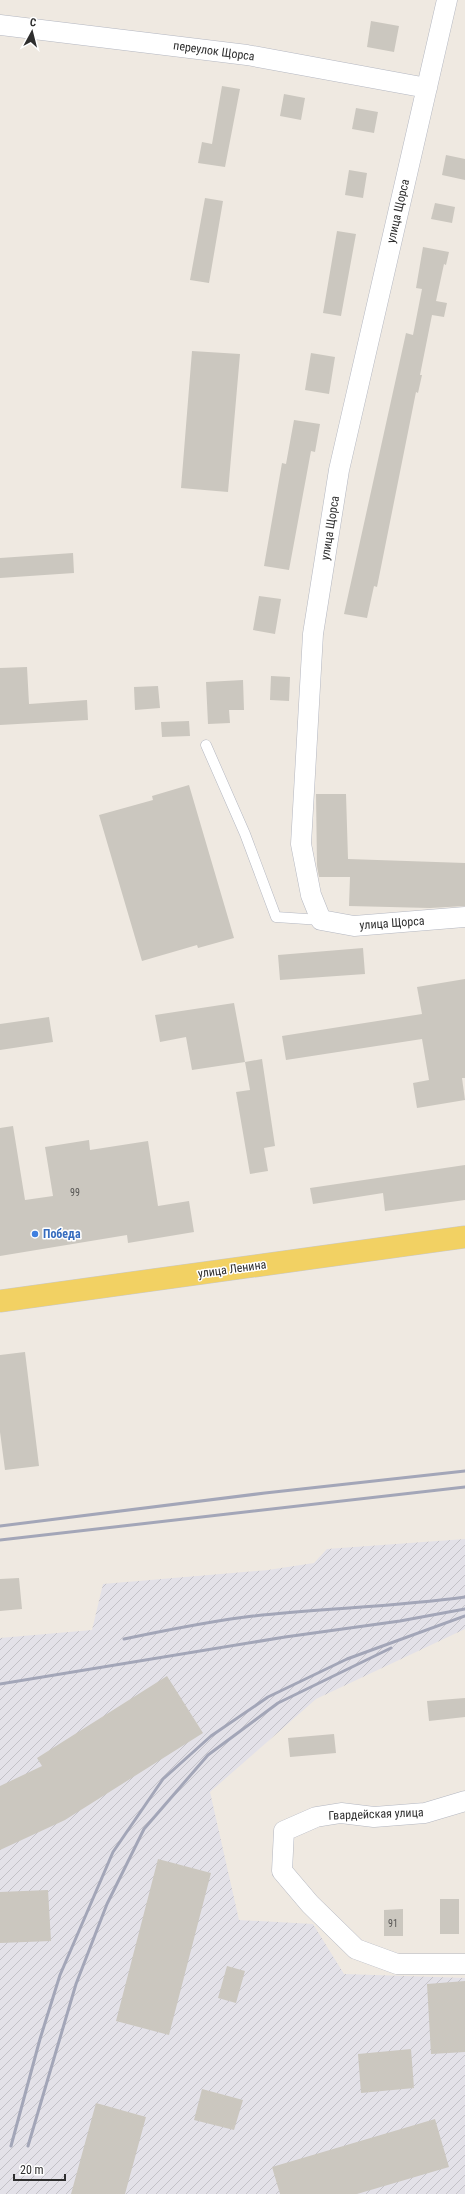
<svg xmlns="http://www.w3.org/2000/svg" width="465" height="2194" viewBox="0 0 465 2194" font-family="'Roboto Condensed',sans-serif">
  <style>
    .industrial { fill: url(#industrial-furrows) }
    .building { fill: #cbc7bf }
    .lines { fill: none; stroke-linecap: round; stroke-linejoin: round }
    .lane-casing { stroke: #b4b7c1; stroke-width: 11 }
    .street-casing { stroke: #b4b7c1; stroke-width: 21 }
    .primary-casing { stroke: #c9c9c9; stroke-width: 23 }
    .lane { stroke: #fff; stroke-width: 10 }
    .street { stroke: #fff; stroke-width: 20 }
    .primary { stroke: #f2d163; stroke-width: 22 }
    .rail { stroke: #a3a6b8; stroke-width: 3 }
    .shop-dot { fill: #3f7fe0; stroke: #fff; stroke-width: 1.5 }
    .labels { text-anchor: middle; dominant-baseline: central; stroke-width: 3; stroke-linejoin: round; paint-order: stroke }
    .number-label { font-size: 10px; fill: #555452 }
    .street-label { font-size: 12px; fill: #2e2e2e; stroke: #fff }
    .shop-label { font-size: 12px; font-weight: bold; fill: #366cbe; stroke: #fff; text-anchor: start }
  </style>
  <defs>
    <pattern id="industrial-furrows" width="10" height="10" patternUnits="userSpaceOnUse"><rect width="10" height="10" fill="#e3e1e8"/><path d="M-1 1l2-2M0 10L10 0M9 11l2-2" fill="none" stroke="#c3c1c7"/></pattern>
  </defs>
  <rect width="100%" height="100%" fill="#efe9e1"/>
  <path class="industrial" d="M465 1539V1629L316 1699 210 1792 239 1920 313 1924 344 1974 465 1978V2194H0V1638L92 1630 103 1584 268 1570 314 1563 327 1549Z"/>
  <path class="building" d="M371 21 399 26 394 52 367 47Z
    M222 86 240 89 225 167 198 163 202 142 212 144Z
    M284 94 305 98 301 120 280 116Z
    M356 108 378 112 374 133 352 129Z
    M446 155 465 159V180L442 175Z
    M349 170 367 173 363 198 345 195Z
    M205 198 223 201 209 283 190 280Z
    M435 203 455 207 452 223 431 219Z
    M337 231 356 234 341 316 323 313Z
    M423 247 449 252 446 265 444 264 436 301 447 303 444 317 432 315 420 375H422L418 393 416 392 377 587 374 586 367 618 344 614 406 333 413 335 422 289 416 288Z
    M192 351 240 354 228 492 181 488Z
    M311 353 335 357 329 394 305 390Z
    M294 420 320 424 315 452 311 451 289 570 264 566 282 463 286 464Z
    M73 553 74 573 0 578V558Z
    M259 596 281 599 275 634 253 630Z
    M27 667 29 704 87 700 88 720 0 725V668Z
    M271 676 290 677 289 701 270 700Z
    M243 680 244 710H229L230 723 208 724 206 682Z
    M158 686 160 708 135 710 134 687Z
    M189 721 190 736 162 737 161 722Z
    M189 785 234 938 198 948 197 945 142 961 99 815 153 800 152 796Z
    M316 794H346L348 859 465 863V906L430 908 349 906 350 877H319L317 866Z
    M363 948 365 974 280 980 278 955Z
    M465 979V1078H462L465 1100 417 1108 413 1083 429 1080 422 1039 286 1060 282 1036 422 1014 417 987Z
    M234 1003 245 1062 192 1070 186 1037 160 1042 155 1015Z
    M49 1017 53 1042 0 1050V1024Z
    M262 1059 275 1146 264 1148 268 1171 250 1174 236 1092 250 1090 245 1062Z
    M13 1126 25 1200 53 1196 45 1147 89 1140 90 1150 148 1141 158 1206 189 1201 194 1232 128 1243 127 1235 0 1256V1128Z
    M465 1165V1200L385 1211 383 1193 313 1204 310 1188Z
    M25 1352 39 1466 5 1470 0 1432V1355Z
    M19 1578 22 1609 0 1611V1579Z
    M167 1676 203 1733 65 1820 0 1850V1786L42 1766 37 1758Z
    M465 1698V1717L429 1721 427 1701Z
    M334 1734 336 1753 290 1757 288 1738Z
    M158 1859 211 1873 169 2035 116 2021Z
    M48 1890 51 1941 0 1943V1892Z
    M440 1899H459V1934H440Z
    M403 1909V1936H384V1910Z
    M227 1966 245 1971 236 2003 218 1998Z
    M465 1981V2052L431 2054 427 1984Z
    M411 2049 414 2088 361 2093 358 2054Z
    M202 2089 243 2100 234 2130 194 2120Z
    M96 2103 146 2117 125 2194H71Z
    M435 2119 449 2167 357 2194H280L272 2167Z"/>
  <g class="lines">
    <defs>
      <path id="lane" d="M206 745 245 834 276 917 321 920"/>
      <path id="street" d="M447 0 339 470 313 634 301 844 311 895 321 920 354 926 465 917
        M0 25 247 55 427 88
        M465 1801 425 1813 374 1817 341 1813 316 1817 284 1831 282 1871 310 1904 356 1949 397 1964H465"/>
      <path id="primary" d="M0 1301 465 1237"/>
    </defs>
    <use href="#lane" class="lane-casing"/>
    <use href="#street" class="street-casing"/>
    <use href="#primary" class="primary-casing"/>
    <use href="#lane" class="lane"/>
    <use href="#street" class="street"/>
    <use href="#primary" class="primary"/>
    <path class="rail" d="M0 1526 265 1493 465 1471
      M0 1540 465 1487
      M124 1639C167 1630 210 1621 253 1616 324 1608 395 1607 465 1597
      M0 1684 285 1637 400 1621 465 1609
      M11 2146 40 2039 60 1975 113 1852 163 1779 211 1736 268 1697 347 1659 465 1616
      M28 2146 76 1984 107 1904 144 1829 208 1755 278 1703 391 1648"/>
  </g>
  <circle class="shop-dot" cx="35" cy="1234" r="4"/>
  <g class="labels">
    <g class="number-label">
      <text x="75" y="1192">99</text>
      <text x="393" y="1923">91</text>
    </g>
    <g class="street-label">
      <text transform="translate(214 51) rotate(8)">переулок Щорса</text>
      <text transform="translate(398 211) rotate(-77)">улица Щорса</text>
      <text transform="translate(330 528) rotate(-81)">улица Щорса</text>
      <text transform="translate(392 923) rotate(-4)">улица Щорса</text>
      <text transform="translate(232 1269) rotate(-8)">улица Ленина</text>
      <text transform="translate(376 1814) rotate(-2)">Гвардейская улица</text>
    </g>
    <g class="shop-label">
      <text x="43" y="1234">Победа</text>
    </g>
  </g>
  <g transform="translate(32 32) rotate(7)" stroke="#ffffff" stroke-width="3" paint-order="stroke">
  <path d="M0-3L7 15L0 10L-7 15Z" fill="#2e2e2e"/>
  <text y="-6" font-size="11" font-weight="bold" text-anchor="middle" fill="#2e2e2e">С</text>
  </g>
  <path d="M14 2174v6h51v-6" fill="none" stroke="#2e2e2e" stroke-width="2"/>
  <text x="20" y="2174" font-size="12" fill="#2e2e2e" stroke="#ffffff" stroke-width="3" paint-order="stroke">20 m</text>
</svg>
